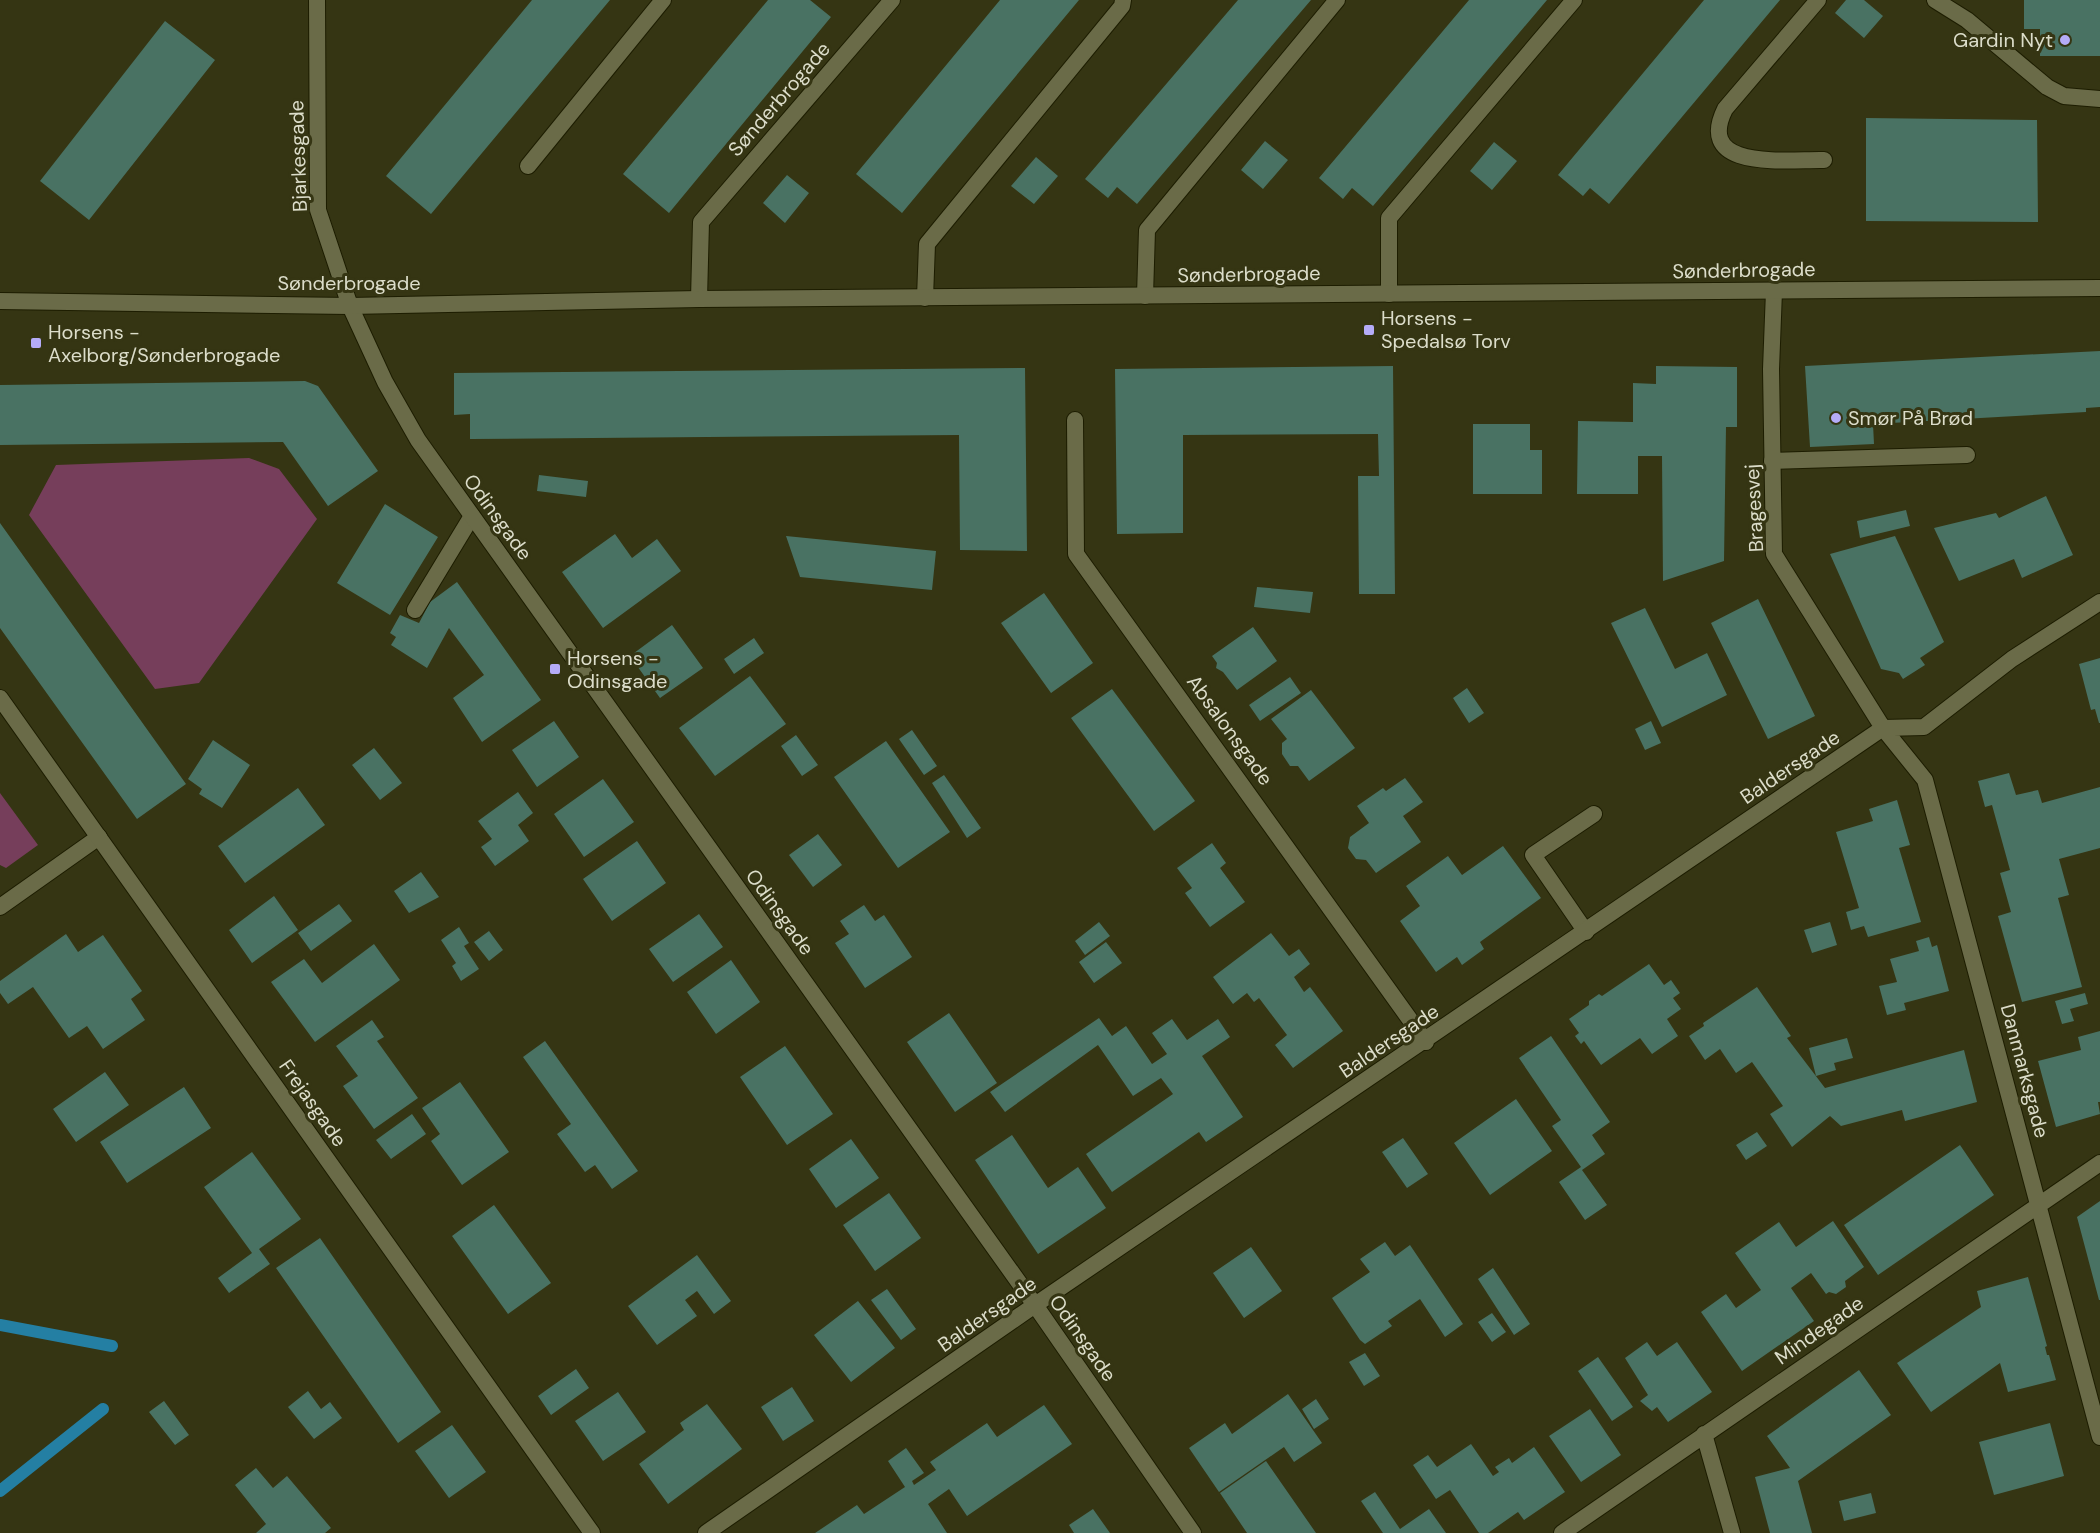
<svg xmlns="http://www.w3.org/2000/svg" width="2100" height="1533" viewBox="0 0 2100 1533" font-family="'DM Sans',sans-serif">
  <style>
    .green { fill: #763e5b }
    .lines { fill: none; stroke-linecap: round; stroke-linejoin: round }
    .stream { stroke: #247fa3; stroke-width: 12 }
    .building { fill: #497263 }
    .service-casing { stroke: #1d1d00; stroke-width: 18 }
    .minor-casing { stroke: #1d1d00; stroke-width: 18 }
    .tertiary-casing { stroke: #1d1d00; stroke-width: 18 }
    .service { stroke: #6a6b48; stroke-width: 16 }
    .minor { stroke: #6a6b48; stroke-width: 16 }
    .tertiary { stroke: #6a6b48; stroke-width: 16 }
    .poi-dot { fill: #b5acf8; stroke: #353513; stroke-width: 2 }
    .labels { text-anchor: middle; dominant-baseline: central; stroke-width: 6; stroke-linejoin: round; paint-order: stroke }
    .poi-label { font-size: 20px; fill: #dcddca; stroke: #353513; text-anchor: start }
    .street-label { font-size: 20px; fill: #dcddca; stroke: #353513 }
  </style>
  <rect width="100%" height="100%" fill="#353513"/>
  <path class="green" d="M249 458 279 469 317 519 199 683 155 689 29 515 56 465Z
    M0 793 38 845 6 868 0 865Z"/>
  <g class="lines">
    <path class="stream" d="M0 1325 112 1346
      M0 1491 103 1409"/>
  </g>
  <path class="building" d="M532 0H610L431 214 386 176Z
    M768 0H810L831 17 669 213 623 174Z
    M1000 0H1079L902 213 856 174Z
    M1238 0H1311L1137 204 1117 187 1108 198 1085 179Z
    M1469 0H1547L1373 206 1352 188 1343 199 1319 178Z
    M1704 0H1780L1609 204 1590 188 1583 196 1558 175Z
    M1846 0H1864L1883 16 1864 38 1835 13Z
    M2024 0H2100V56H2040V29H2024Z
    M165 21 215 60 89 220 40 181Z
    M1866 118 2037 120 2038 222 1866 221Z
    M1265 141 1288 160 1263 189 1241 170Z
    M1494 142 1517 161 1492 190 1470 171Z
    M1036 157 1058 176 1034 204 1011 186Z
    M787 175 809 193 785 223 763 203Z
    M2100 351V407L2086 408V412L1873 424 1874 444 1810 447 1805 366Z
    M1393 366 1395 594H1359L1358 476H1379L1378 434 1183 435V533L1117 534 1115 369Z
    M1656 366 1737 367V427H1726L1724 561 1663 581 1662 456H1638V494H1577L1578 421 1633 422V383L1656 384Z
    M1025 368 1027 551 960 550 959 435 470 439V414L454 415V373Z
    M305 381 318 386 378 471 328 506 283 442 0 445V385Z
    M1473 424H1530V450H1542V494H1473Z
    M539 475 588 481 586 497 537 491Z
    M2046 496 2073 555 2022 578 2014 559 1959 581 1934 528 1996 513 1999 518Z
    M385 504 438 537 390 615 337 583Z
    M1906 510 1910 526 1860 538 1857 521Z
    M0 523 186 784 137 819 0 628Z
    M615 534 632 558 657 539 681 571 603 628 562 572Z
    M786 536 936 551 932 590 800 577Z
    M1895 536 1944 642 1920 658 1925 665 1903 679 1899 673 1881 669 1830 554Z
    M457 582 541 700 482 742 453 698 484 675 449 628 427 668 391 645 396 637 390 633 400 615 419 623 430 602Z
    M1257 587 1313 592 1310 613 1254 607Z
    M1044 593 1093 663 1051 693 1001 623Z
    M1758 599 1815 716 1768 739 1711 623Z
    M1645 608 1675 669 1707 653 1727 695 1662 727 1611 623Z
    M672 625 703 668 660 698 630 656Z
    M1253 627 1277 661 1237 690 1223 672 1216 668 1217 663 1212 656Z
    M754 638 764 653 734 674 724 659Z
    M2100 658V723H2099L2095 709 2091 710 2079 664Z
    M750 676 786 724 715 776 679 728Z
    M1290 677 1301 693 1260 721 1249 705Z
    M1467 688 1484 713 1469 723 1453 698Z
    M1112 689 1195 801 1154 831 1071 718Z
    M1311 690 1355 748 1309 781 1298 766H1290L1282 754V743L1287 739 1271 719Z
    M554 721 579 757 537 787 512 750Z
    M1651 721 1661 743 1645 750 1635 729Z
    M912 730 937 766 924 775 899 739Z
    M796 735 818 765 802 776 781 746Z
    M213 740 250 765 222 808 199 794 202 789 188 779Z
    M886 741 950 832 898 868 834 777Z
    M374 748 402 783 380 800 352 765Z
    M2009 773 2016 795 2038 790 2042 803 2100 787V848L2059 859 2069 895 2058 898 2082 987 2022 1002 1998 916 2011 912 2000 873 2010 870 1992 805 1985 807 1978 781Z
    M944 775 981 828 967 838 932 783Z
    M1405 778 1423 802 1403 816 1421 842 1376 873 1366 860 1356 859 1348 848 1350 837 1369 823 1357 806 1383 788 1386 791Z
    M603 779 634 822 584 857 554 814Z
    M298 788 325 825 245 883 218 846Z
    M518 792 533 813 518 825 529 841 495 866 481 847 492 839 478 821Z
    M1897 800 1910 845 1899 848 1921 922 1868 937 1864 926 1851 930 1846 912 1859 908 1836 832 1873 821 1869 809Z
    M818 834 842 865 813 887 789 855Z
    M637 841 666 883 612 921 583 879Z
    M1212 843 1226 863 1220 868 1245 902 1210 927 1185 893 1192 888 1177 868Z
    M1503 846 1541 898 1480 942 1484 949 1462 965 1457 957 1436 972 1400 921 1420 906 1406 886 1448 856 1462 875Z
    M421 872 439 897 409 913 394 891Z
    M274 896 298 930 252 963 229 930Z
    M339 904 352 921 311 951 298 933Z
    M864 905 875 921 884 915 912 957 865 988 835 943 849 934 840 921Z
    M699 914 723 947 673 982 649 949Z
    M1099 922 1110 936 1085 955 1075 941Z
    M1830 922 1837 945 1812 953 1804 930Z
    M459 927 469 943 464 946 479 969 461 981 452 966 456 963 441 940Z
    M489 931 503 950 489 961 474 942Z
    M1271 933 1289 956 1299 949 1310 964 1294 977 1304 992 1310 987 1343 1031 1293 1068 1275 1045 1287 1035 1259 998 1254 1002 1247 993 1233 1004 1213 977Z
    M66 934 78 952 103 935 142 991 131 999 145 1020 103 1049 87 1026 69 1038 33 987 8 1004 0 993V981Z
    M1929 937 1932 947 1937 945 1949 991 1904 1003 1906 1010 1887 1015 1879 986 1897 982 1890 959 1919 951 1916 941Z
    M1106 942 1122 963 1094 983 1079 962Z
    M374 944 400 980 315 1042 271 982 304 959 322 983Z
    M731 960 760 1002 716 1034 687 992Z
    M1649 964 1664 985 1671 980 1680 993 1673 998 1681 1009 1667 1019 1678 1036 1652 1054 1640 1038 1601 1065 1584 1041 1581 1044 1575 1036 1579 1033 1569 1019 1589 1005V1001L1599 994 1602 996Z
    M1757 987 1791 1036 1787 1038 1825 1088 1964 1050 1977 1102 1905 1121 1902 1110 1841 1126 1830 1116 1792 1147 1770 1114 1783 1106 1752 1062 1736 1073 1720 1049 1705 1060 1689 1036 1704 1026 1703 1023Z
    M2085 993 2088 1004 2070 1009 2074 1021 2062 1024 2055 1001Z
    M949 1013 997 1083 955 1112 907 1042Z
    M1099 1018 1112 1036 1126 1026 1152 1064 1167 1054 1152 1033 1172 1019 1187 1040 1218 1019 1230 1037 1202 1056 1243 1117 1206 1142 1199 1132 1112 1192 1086 1154 1173 1094 1161 1078 1133 1096 1098 1045 1005 1112 990 1092Z
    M372 1020 384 1037 377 1041 418 1098 374 1129 343 1086 358 1076 336 1046Z
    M2100 1031V1102H2098L2100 1114 2056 1127 2038 1061 2081 1050 2078 1037Z
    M1551 1036 1610 1122 1592 1135 1605 1154 1582 1170 1607 1205 1585 1220 1559 1182 1581 1167 1552 1126 1561 1120 1519 1058Z
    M1847 1038 1853 1058 1834 1063 1836 1070 1816 1076 1809 1048Z
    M545 1041 638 1171 612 1189 595 1165 585 1172 557 1134 571 1124 523 1057Z
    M785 1046 833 1114 787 1145 740 1077Z
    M105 1072 129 1105 76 1142 53 1109Z
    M460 1082 509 1152 462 1185 431 1141 440 1134 422 1108Z
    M184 1087 211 1128 127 1183 100 1142Z
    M1516 1099 1552 1151 1490 1195 1454 1143Z
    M412 1114 426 1134 391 1159 376 1140Z
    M1757 1132 1767 1146 1746 1160 1736 1145Z
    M1012 1135 1048 1188 1078 1167 1106 1208 1038 1254 975 1160Z
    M1403 1138 1428 1174 1407 1188 1382 1152Z
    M851 1139 879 1178 836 1208 809 1169Z
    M1960 1145 1994 1195 1878 1275 1844 1225Z
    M252 1152 301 1219 259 1249 270 1264 229 1293 218 1278 252 1253 204 1187Z
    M889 1193 921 1238 875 1271 843 1225Z
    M2100 1201V1300H2099L2077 1217Z
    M494 1205 551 1283 508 1314 452 1236Z
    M1833 1221 1864 1267 1845 1281 1846 1287 1836 1294 1829 1292 1826 1294 1811 1273 1791 1288 1814 1321 1742 1371 1701 1312 1726 1294 1736 1308 1761 1290 1735 1253 1779 1222 1796 1247Z
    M320 1238 441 1412 398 1443 276 1268Z
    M1385 1242 1395 1256 1410 1245 1463 1324 1445 1337 1420 1299 1388 1321 1392 1326 1365 1344 1360 1340 1332 1298 1370 1272 1360 1259Z
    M1251 1247 1282 1291 1244 1318 1213 1273Z
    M697 1255 731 1301 714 1314 697 1291 685 1300 697 1316 657 1345 628 1306Z
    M1493 1268 1530 1324 1514 1335 1478 1279Z
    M2028 1277 2047 1346 2045 1347 2047 1355H2049L2056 1380 2008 1392 2000 1363 1931 1412 1897 1363 1981 1307 1977 1291Z
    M887 1289 916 1329 901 1340 871 1300Z
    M858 1301 895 1348 851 1382 814 1335Z
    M1492 1313 1506 1332 1492 1342 1478 1322Z
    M1647 1342 1657 1356 1677 1342 1712 1392 1668 1422 1657 1407 1652 1411 1640 1401 1648 1395 1625 1358Z
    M1365 1353 1380 1376 1364 1386 1349 1362Z
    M1598 1357 1633 1407 1612 1421 1578 1371Z
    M576 1369 589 1388 551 1415 538 1396Z
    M1859 1370 1891 1415 1798 1481 1812 1533H1770L1755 1477 1790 1468 1767 1436Z
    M792 1387 814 1421 783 1441 761 1407Z
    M308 1391 321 1409 330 1402 342 1418 314 1439 288 1407Z
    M618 1392 646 1432 603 1461 575 1421Z
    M1288 1394 1322 1443 1294 1462 1284 1447 1219 1492 1189 1448 1225 1423 1232 1434Z
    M1316 1399 1329 1419 1314 1429 1302 1409Z
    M164 1401 189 1435 175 1445 149 1412Z
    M707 1404 742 1449 668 1504 639 1464 684 1430 680 1423Z
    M1044 1405 1072 1444 967 1516 949 1489 928 1504 947 1533H815L857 1505 864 1514 905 1487 888 1461 906 1448 924 1473 912 1481 914 1485 936 1470 930 1462 987 1423 997 1437Z
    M1590 1409 1621 1455 1581 1482 1549 1436Z
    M2050 1423 2064 1476 1994 1495 1979 1442Z
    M452 1425 486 1472 449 1498 415 1451Z
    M1471 1444 1493 1476 1499 1472 1495 1467 1509 1458 1512 1463 1534 1447 1565 1492 1524 1520 1518 1512 1488 1533H1479L1450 1490 1436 1499 1413 1465 1428 1455 1437 1467Z
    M1266 1461 1316 1533H1247L1220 1493Z
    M256 1468 273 1488 287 1476 331 1528 325 1533H256L266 1524 235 1485Z
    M1375 1492 1400 1529 1429 1509 1446 1533H1383L1361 1501Z
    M1871 1493 1876 1513 1844 1521 1839 1501Z
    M1093 1509 1110 1533H1074L1069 1525Z"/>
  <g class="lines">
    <defs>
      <path id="service" d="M1818 0 1725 109C1694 172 1788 159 1824 160
        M528 166 663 0
        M1389 294V218L1574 0
        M1145 296 1147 230 1337 0
        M925 298 927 244 1122 6 1123 0
        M699 299 701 222 892 0
        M1772 461 1967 455
        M415 610 472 516
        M0 907 99 837
        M1586 932 1533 855 1594 814"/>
      <path id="minor" d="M1935 0 1967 20 2047 87 2064 96 2100 99
        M1774 291 1771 369 1774 554 1883 728 1925 780 2100 1437
        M350 306 385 382 418 440 1035 1305 1193 1533
        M1075 420 1076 554 1426 1042
        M0 698 592 1533
        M1704 1434 1732 1533
        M706 1533 1035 1305 1883 728 1924 727 2012 659 2100 602
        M1562 1533 2100 1163"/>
      <path id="tertiary" d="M317 0 318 210 350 306
        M0 301 350 306 699 299 2100 288"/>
    </defs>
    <use href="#service" class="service-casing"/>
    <use href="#minor" class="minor-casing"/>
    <use href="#tertiary" class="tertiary-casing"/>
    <use href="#service" class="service"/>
    <use href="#minor" class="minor"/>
    <use href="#tertiary" class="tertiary"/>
  </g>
  <g class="poi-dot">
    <circle cx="2065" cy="40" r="6"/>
    <rect x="1363" y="324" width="12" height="12" rx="3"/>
    <rect x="30" y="337" width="12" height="12" rx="3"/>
    <circle cx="1836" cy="418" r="6"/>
    <rect x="549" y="663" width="12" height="12" rx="3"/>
  </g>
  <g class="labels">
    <g class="poi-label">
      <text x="2053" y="40" text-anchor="end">Gardin Nyt</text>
      <text x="1381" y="318">Horsens -<tspan x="1381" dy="23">Spedalsø Torv</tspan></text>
      <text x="48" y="332">Horsens -<tspan x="48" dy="23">Axelborg/Sønderbrogade</tspan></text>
      <text x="1848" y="418">Smør På Brød</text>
      <text x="567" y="658">Horsens -<tspan x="567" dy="23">Odinsgade</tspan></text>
    </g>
    <g class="street-label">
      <text transform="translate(779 99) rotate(-49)">Sønderbrogade</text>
      <text transform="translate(298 156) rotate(-92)">Bjarkesgade</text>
      <text transform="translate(1744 270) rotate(-1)">Sønderbrogade</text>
      <text transform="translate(1249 274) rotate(-1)">Sønderbrogade</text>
      <text x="349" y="283">Sønderbrogade</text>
      <text transform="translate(1754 508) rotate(-93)">Bragesvej</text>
      <text transform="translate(498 517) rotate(54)">Odinsgade</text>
      <text transform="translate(1230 730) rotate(54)">Absalonsgade</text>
      <text transform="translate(1790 767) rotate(-34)">Baldersgade</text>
      <text transform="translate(780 912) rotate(54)">Odinsgade</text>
      <text transform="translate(1389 1041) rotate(-34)">Baldersgade</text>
      <text transform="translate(2025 1071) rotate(75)">Danmarksgade</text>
      <text transform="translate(313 1103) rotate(55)">Frejasgade</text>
      <text transform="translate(987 1314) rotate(-35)">Baldersgade</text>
      <text transform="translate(1819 1330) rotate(-35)">Mindegade</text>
      <text transform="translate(1083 1338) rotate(55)">Odinsgade</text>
    </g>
  </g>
</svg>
